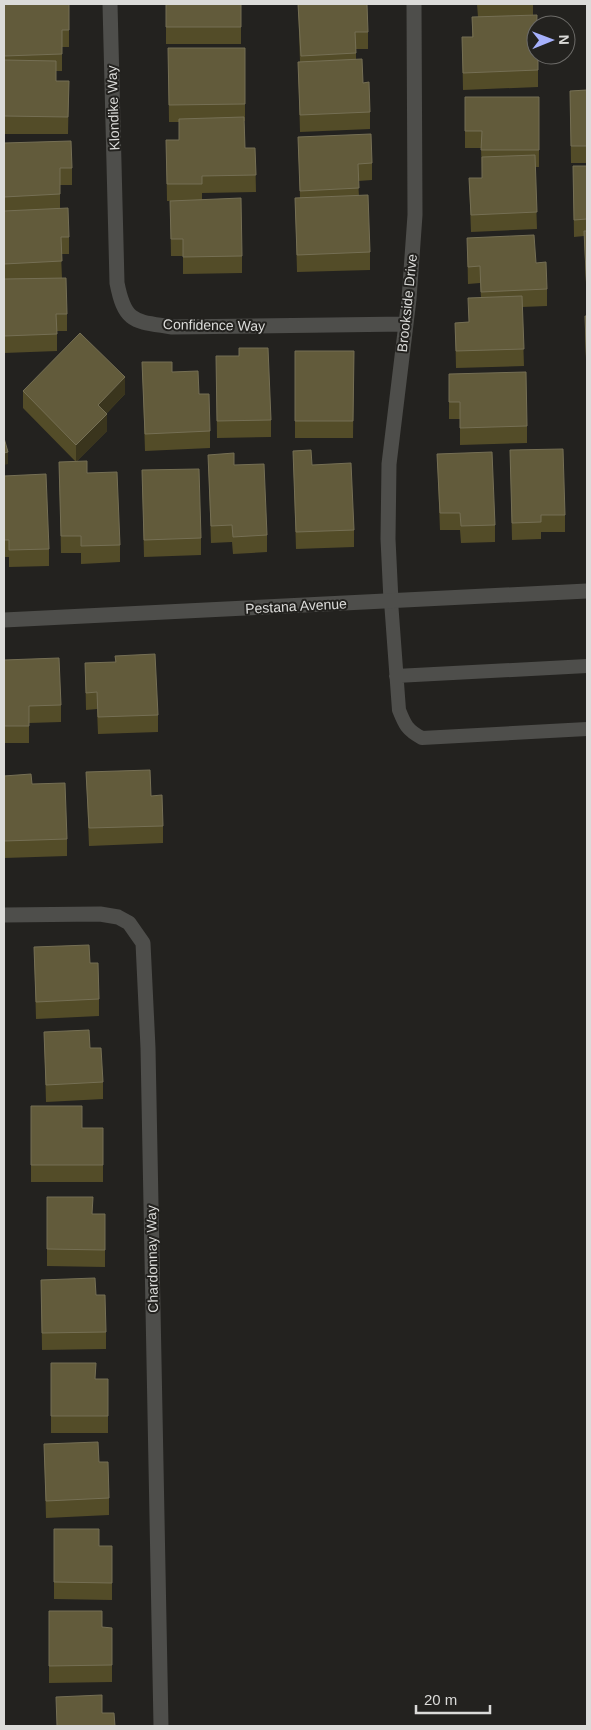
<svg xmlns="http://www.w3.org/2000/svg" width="591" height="1730" viewBox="0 0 591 1730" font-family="Arial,sans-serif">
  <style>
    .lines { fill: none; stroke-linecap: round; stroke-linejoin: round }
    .service { stroke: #4e4e4b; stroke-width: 14 }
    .minor { stroke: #4e4e4b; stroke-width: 15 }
    .tertiary { stroke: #4e4e4b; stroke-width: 15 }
    .wall { fill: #534c28 }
    .shaded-wall { fill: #3a351d }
    .building { fill: #625b3b; stroke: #756f54 }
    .labels { text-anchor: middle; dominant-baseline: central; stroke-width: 4; stroke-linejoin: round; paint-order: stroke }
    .street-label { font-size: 14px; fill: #dbdbd9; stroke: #23221f }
  </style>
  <rect width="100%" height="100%" fill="#23221f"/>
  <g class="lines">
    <path class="service" d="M391 601 399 710C405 725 407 730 422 738L587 729
      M396 676 587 666"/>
    <path class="minor" d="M110 4 117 283C125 324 135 321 172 327L406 324
      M391 601 388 539 389 464 409 299 415 215 414 4
      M4 915 100 914 118 917 129 923 143 943 148 1048 161 1726"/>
    <path class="tertiary" d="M4 620 587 591"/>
  </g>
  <path class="wall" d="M4 4 69 30V47H62V71H56V81H69L68 134H4Z
    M166 4H241V44H166Z
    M298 4 368 32V49H356V59L363 83 370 112V129L300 132 298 62H300Z
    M477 4H533V15L538 55V87L463 90 462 37H472V17H478Z
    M168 48H245V121H244L245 148H255L256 192 202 193V200L242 256V273L183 274V256H171L170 201H167L166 140H179V122H169Z
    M587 90V163H571L570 91Z
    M465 97H539V167H535L537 229 471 232 469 178H482L481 148H465Z
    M298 137 372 163V180L358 181 359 196 370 252V270L297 272 295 198H300Z
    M4 143 72 168V185H60V208L69 237V254H61L62 278 67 314V331H57V351L4 353Z
    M573 166H587V309L584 236 574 237Z
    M467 238 536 263 547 289V306L522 307 524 366 456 368 455 323 469 322 481 297 480 283 468 284Z
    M585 316H587V387L585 333Z
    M295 351H354L353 438H295Z
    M216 356 271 420V437L217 438Z
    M142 362 172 372 199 394 210 431V448L145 451Z
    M449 374 527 426V443L460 445V419H449Z
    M23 391 125 394 107 413V431L76 462 87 473 120 545V562L81 564V553H61L59 462H76L23 408Z
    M510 450 565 515V532H541V539L512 540Z
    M293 451 312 465 354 530V547L296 549Z
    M437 454 495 525V542L461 543 460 530H440Z
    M208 455 234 465 267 535V552L233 554 232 542 211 543Z
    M142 470 201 538V555L144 557Z
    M4 476 49 549V566L9 567V557H4Z
    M115 656 158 715V732L98 734 97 709 86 710 85 663 115 662Z
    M4 660 61 705V722L29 723V743H4Z
    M86 772 163 826V843L89 846Z
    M4 776 32 784 67 839V856L4 858Z
    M34 947 90 963 99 999V1016L36 1019Z
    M44 1032 90 1048 103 1082V1099L46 1102Z
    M31 1106 82 1128H103V1182H31Z
    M47 1197 93 1214H105V1267L47 1266Z
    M41 1280 106 1332V1349L42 1350Z
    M51 1363 96 1379H108V1433H51Z
    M44 1444 99 1462 109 1498V1515L46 1518Z
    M54 1529 99 1546H112V1600L54 1599Z
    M49 1611 102 1627 112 1665V1682L49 1683Z"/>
  <path class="shaded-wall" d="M125 377V394L98 422V405Z
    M107 414V431L76 462V445Z
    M8 452V464L4 465V453Z"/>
  <path class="building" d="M4 4H69V30H62V54L4 56Z
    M166 4H241V27H166Z
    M298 4H367L368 32H355L356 53 301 56Z
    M537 15 536 55H538V70L463 73 462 37H473L472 17Z
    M168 48H245V104L169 105Z
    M362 59 363 83 369 82 370 112 300 115 298 62Z
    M4 60 56 61V81H69L68 117 4 116Z
    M587 90V146H571L570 91Z
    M465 97H539V150H481L482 131H465Z
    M244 117 245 148H255L256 175 202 176V184H167L166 140H179V119Z
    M371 134 372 163 358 164 359 188 300 191 298 137Z
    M71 141 72 168H60V194L4 197V143Z
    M535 155 537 212 471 215 469 178H482V157Z
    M573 166H587V219L574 220Z
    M368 195 370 252 297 255 295 198Z
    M241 198 242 256 183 257V239H171L170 201Z
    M68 208 69 237H61L62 261 4 264V211Z
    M584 231H587V292Z
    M534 235 536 263 546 262 547 289 481 292 480 266 468 267 467 238Z
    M66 278 67 314H56L57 334 4 336V279Z
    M522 296 524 349 456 351 455 323 469 322 468 298Z
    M585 316H587V370Z
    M80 333 125 377 98 405 107 414 76 445 23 391Z
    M239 348H268L271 420 217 421 216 356H239Z
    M295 351H354L353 421H295Z
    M142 362H172V372L198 371 199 394H209L210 431 145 434Z
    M526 372 527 426 460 428V402H449V374Z
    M4 438 8 452 4 453Z
    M563 449 565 515H541V522L512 523 510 450Z
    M311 450 312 465 351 463 354 530 296 532 293 451Z
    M492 452 495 525 461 526 460 513H440L437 454Z
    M234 453V465L264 464 267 535 233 537 232 525 211 526 208 455Z
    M87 461V473L117 472 120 545 81 546V536H61L59 462Z
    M199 469 201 538 144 540 142 470Z
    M46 474 49 549 9 550V540H4V476Z
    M155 654 158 715 98 717 97 692 86 693 85 663 116 662 115 656Z
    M59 658 61 705 29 706V726H4V660Z
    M150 770 151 796 162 795 163 826 89 828 86 772Z
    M31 774 32 784 65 783 67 839 4 841V776Z
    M89 945 90 963H98L99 999 36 1002 34 947Z
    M89 1030 90 1048H101L103 1082 46 1085 44 1032Z
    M31 1106H82V1128H103V1165H31Z
    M47 1197H93L92 1214H105V1250L47 1249Z
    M95 1278 96 1295H105L106 1332 42 1333 41 1280Z
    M51 1363H96L95 1379H108V1416H51Z
    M98 1442 99 1462H108L109 1498 46 1501 44 1444Z
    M54 1529H99V1546H112V1583L54 1582Z
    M49 1611H102V1627L112 1628V1665L49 1666Z
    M102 1695V1713H114L115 1726H57L56 1697Z"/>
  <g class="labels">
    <g class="street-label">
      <text transform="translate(113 108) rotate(-92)">Klondike Way</text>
      <text transform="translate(407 303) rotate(-84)">Brookside Drive</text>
      <text transform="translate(214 325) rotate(1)">Confidence Way</text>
      <text transform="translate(296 606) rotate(-3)">Pestana Avenue</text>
      <text transform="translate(152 1259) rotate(-91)">Chardonnay Way</text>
    </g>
  </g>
  <rect width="591" height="1730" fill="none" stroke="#dbdbd9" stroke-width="10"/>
  <g transform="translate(551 40) rotate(89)"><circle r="24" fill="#23221f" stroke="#6d6c69"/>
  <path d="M0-4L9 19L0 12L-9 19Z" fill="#a6b1fc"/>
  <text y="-8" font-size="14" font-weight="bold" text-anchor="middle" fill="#dbdbd9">N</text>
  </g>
  <path d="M416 1705v8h74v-8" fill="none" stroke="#dbdbd9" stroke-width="2.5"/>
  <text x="424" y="1705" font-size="15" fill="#dbdbd9" stroke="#23221f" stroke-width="4" paint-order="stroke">20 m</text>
</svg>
